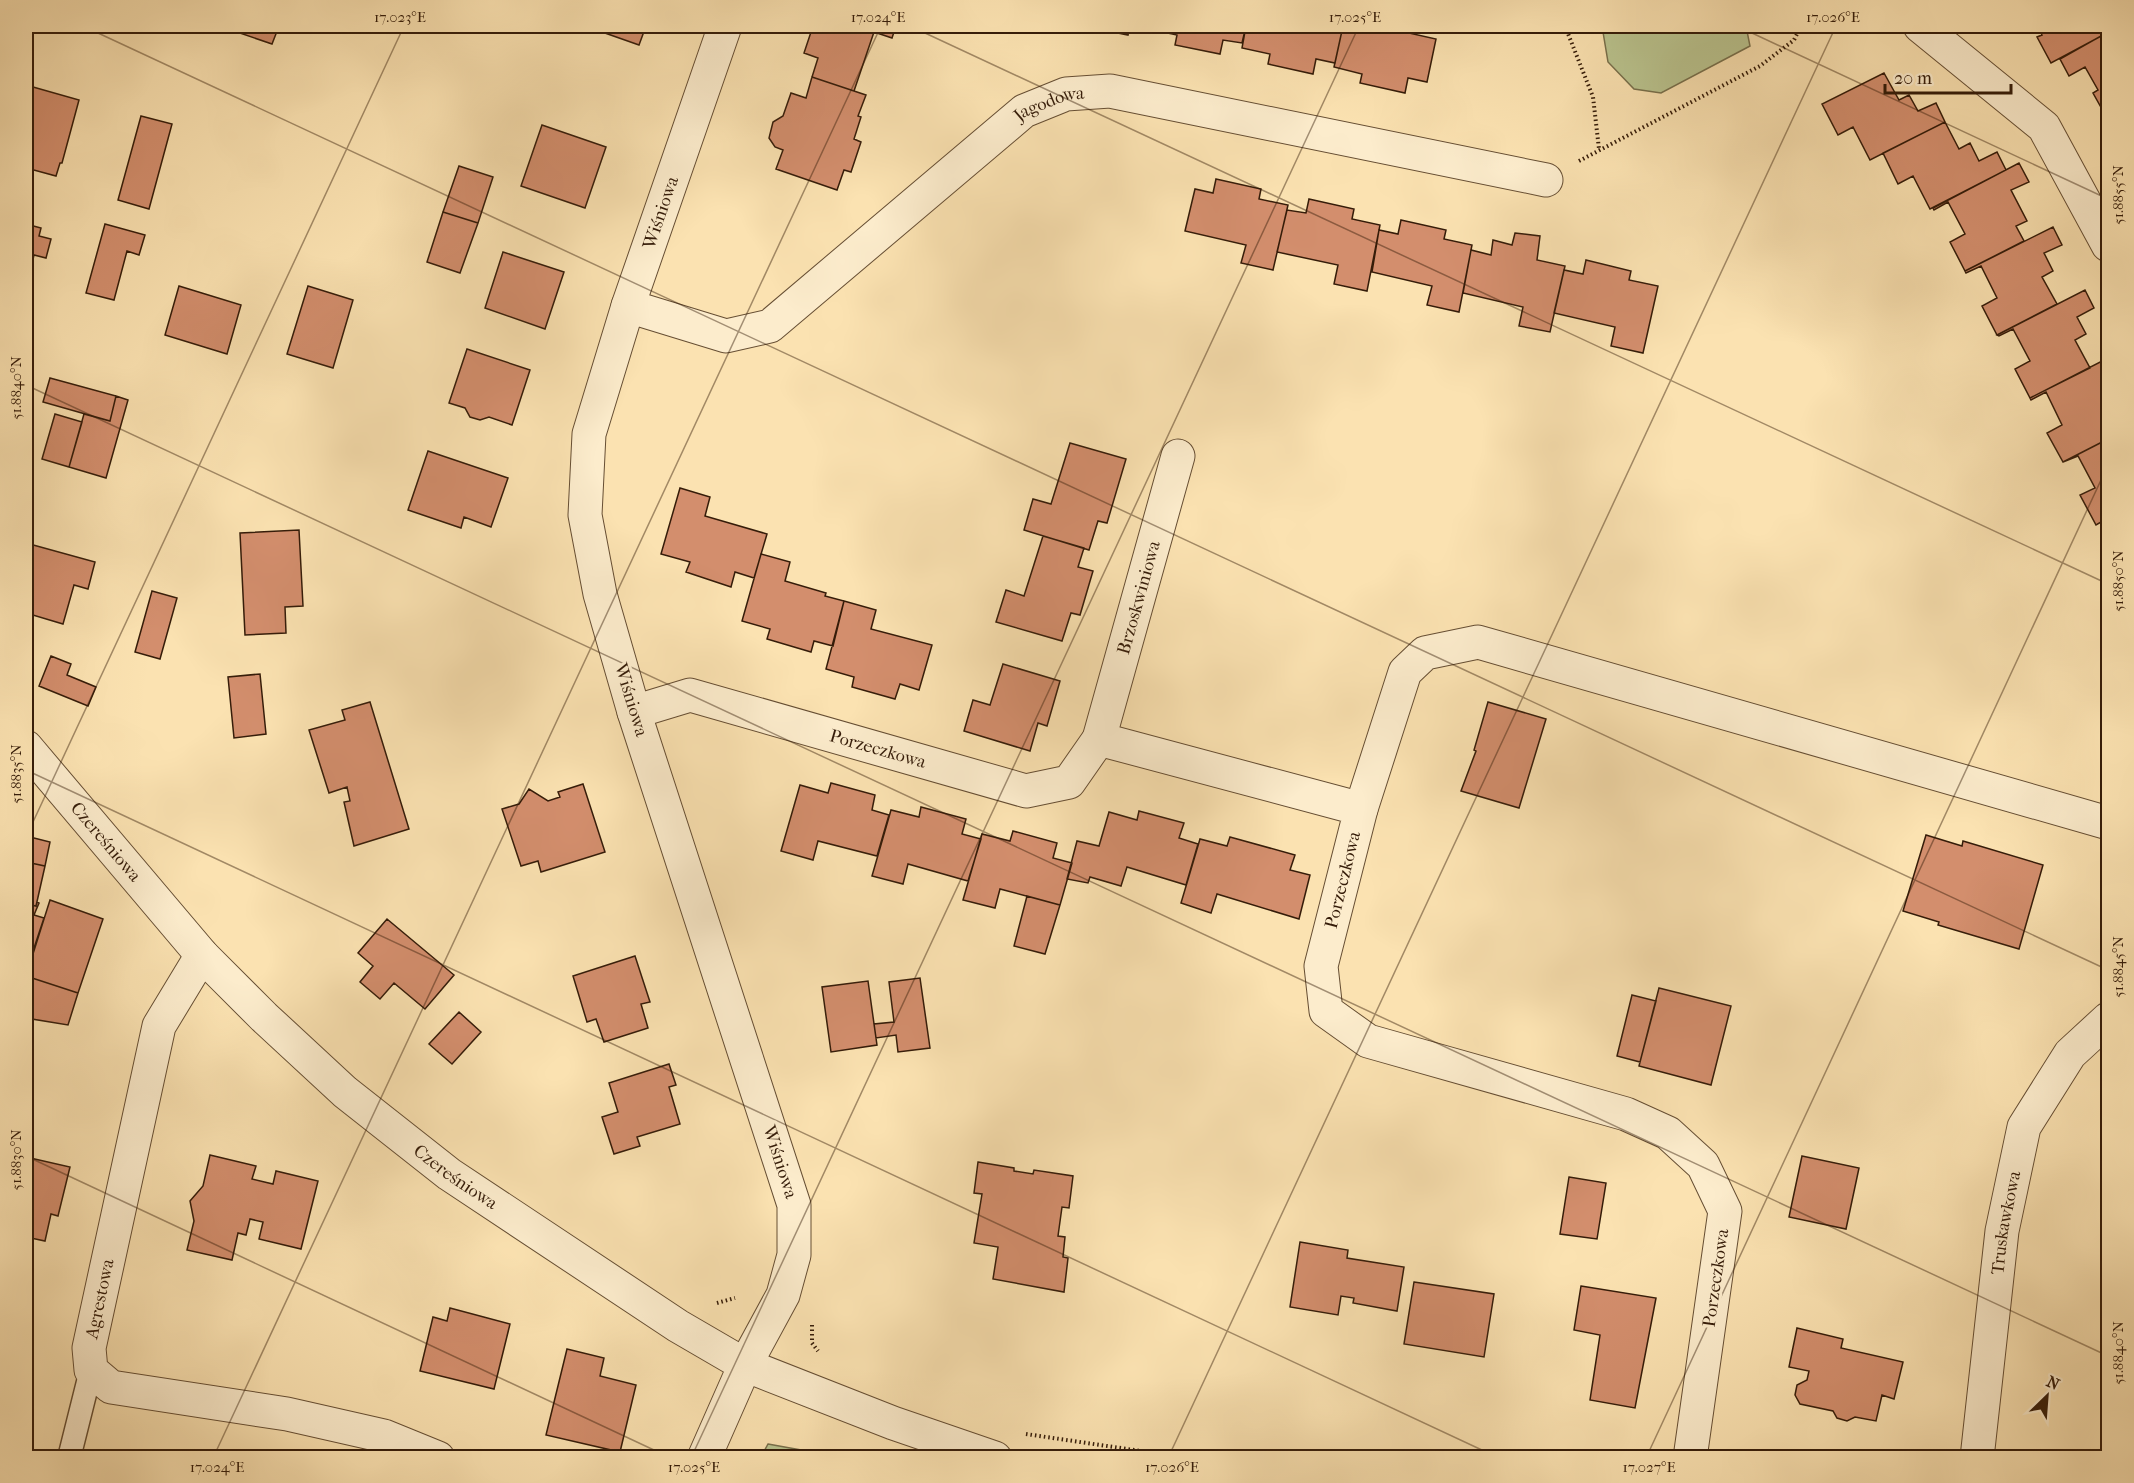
<svg xmlns="http://www.w3.org/2000/svg" width="2134" height="1483" viewBox="0 0 2134 1483" font-family="'IM FELL French Canon',serif">
  <style>
    .green { fill: #bac48f; stroke: #78704c; stroke-width: 1.5 }
    .building { fill: #d38e6d; stroke: #351c09; stroke-width: 1.5 }
    .lines { fill: none; stroke-linecap: round; stroke-linejoin: round }
    .service-casing { stroke: #664e33; stroke-width: 25 }
    .minor-casing { stroke: #664e33; stroke-width: 35 }
    .path { stroke: #351c09; stroke-width: 4; stroke-dasharray: 1.5 3; stroke-linecap: butt }
    .service { stroke: #fceccc; stroke-width: 22 }
    .minor { stroke: #fceccc; stroke-width: 33 }
    .ticks { fill: none; stroke: #351c09; stroke-width: 1.5; stroke-opacity: 0.45 }
    .labels { text-anchor: middle; dominant-baseline: central; stroke-width: 6; stroke-linejoin: round; paint-order: stroke }
    .street-label { font-size: 18px; fill: #351c09; stroke: #fceccc }
    .neatline { fill: none; stroke: #351c09; stroke-width: 2 }
    .ticks-label { font-size: 15px; text-anchor: middle; fill: #351c09 }
  </style>
  <rect width="100%" height="100%" fill="#fbe2b1"/>
  <filter id="stains"><feTurbulence type="fractalNoise" baseFrequency=".00333" numOctaves="4"/><feColorMatrix values="0 0 0 0 .2 0 0 0 0 .09 0 0 0 0 .02 0 0 0 .5 -.17"/></filter>
  <radialGradient id="worn" r=".72"><stop offset=".6" stop-color="#630" stop-opacity="0"/><stop offset="1" stop-color="#630" stop-opacity=".3"/></radialGradient>
  <path class="green" d="M1602 26H1746L1750 46 1661 93 1634 89 1608 62Z
    M768 1444 840 1457H761Z"/>
  <path class="building" d="M235 26H279L272 44 234 31Z
    M585 26H646L639 45Z
    M813 26H896L892 38 874 32 854 91 812 77 818 58 804 53Z
    M1084 26H1130L1128 35Z
    M1150 26H1246L1242 43 1223 40 1220 54 1175 45 1177 35 1149 29Z
    M1246 26H1343L1335 63 1316 59 1313 74 1268 64 1270 54 1242 48Z
    M1343 26H1392L1391 29 1436 39 1427 82 1408 78 1405 93 1360 83 1362 74 1334 67Z
    M2037 26H2102L2107 33 2051 63 2037 37 2042 35Z
    M2108 32V118H2107L2093 93 2098 90 2085 67 2069 76 2060 59Z
    M1884 73 1899 100 1909 95 1918 111 1936 103 1945 122 1870 160 1853 127 1838 135 1822 104Z
    M812 77 866 95 858 116 861 117 854 139 861 142 851 172 844 170 837 190 776 169 783 150 775 147 769 138 773 122 783 116 791 93 806 98Z
    M26 85 79 100 62 163H60L56 176 30 169 33 155 26 153Z
    M141 116 172 124 149 209 118 200Z
    M1945 122 1959 149 1970 143 1979 161 1997 152 2006 170 1930 209 1913 176 1898 184 1883 153Z
    M542 125 606 147 585 208 521 186Z
    M2019 163 2029 182 2011 190 2027 221 2016 226 2024 241 1965 271 1950 242 1965 234 1948 202 1934 210 1933 208Z
    M459 166 493 177 478 223 443 212Z
    M1216 179 1261 189 1259 199 1288 205 1273 270 1241 263 1246 245 1185 231 1195 189 1213 193Z
    M1309 199 1354 209 1352 219 1380 225 1367 291 1334 284 1338 265 1277 252 1287 210 1306 213Z
    M443 212 478 223 460 273 427 262Z
    M1401 220 1446 230 1444 239 1472 245 1459 312 1427 305 1432 286 1372 272 1379 230 1398 234Z
    M26 224 41 228 39 236 51 239 46 258 34 255 27 283Z
    M105 224 145 235 139 255 127 251 114 300 86 293Z
    M2053 227 2062 245 2044 253 2053 271 2042 277 2057 304 1997 335 1982 306 1997 298 1981 266 1966 273 1965 271Z
    M1515 233 1540 236 1537 260 1565 266 1550 332 1519 326 1523 307 1463 293 1471 250 1491 255 1493 240 1512 245Z
    M503 252 564 272 545 329 485 308Z
    M1586 260 1631 271 1629 280 1658 286 1643 353 1611 346 1615 327 1554 313 1564 270 1583 274Z
    M179 286 241 305 227 354 165 335Z
    M308 286 353 300 333 368 287 354Z
    M2085 290 2094 308 2077 317 2086 334 2075 340 2090 368 2030 398 2015 369 2030 361 2013 329 1999 336 1997 335Z
    M467 349 530 370 512 425 489 417 480 420 470 417 465 408 449 403Z
    M2108 358V439L2063 462 2047 433 2062 425 2046 392 2031 400 2030 398Z
    M50 378 116 396 110 421 43 402Z
    M116 396 128 400 106 478 69 467 84 414 110 421Z
    M55 414 82 422 69 467 42 459Z
    M2108 439V518L2096 525 2080 495 2095 488 2078 456 2063 462Z
    M1070 443 1126 459 1107 523 1098 521 1089 550 1024 530 1033 499 1051 504Z
    M428 451 508 478 491 527 464 517 461 528 408 510Z
    M680 488 710 497 705 516 767 534 754 578 735 572 731 587 686 572 690 562 661 554Z
    M299 530 303 606 285 607 286 633 245 635 240 533Z
    M1043 536 1084 548 1078 567 1093 571 1080 615 1071 613 1062 641 996 622 1006 590 1024 596Z
    M26 543 95 562 88 589 74 585 63 624 26 613Z
    M761 554 790 562 785 581 826 593 825 596 844 601 833 646 814 641 811 652 767 639 770 629 742 621Z
    M152 591 177 598 160 659 135 652Z
    M844 601 876 610 871 629 932 645 919 690 900 684 895 699 852 687 854 677 826 669Z
    M51 656 71 664 67 675 96 687 88 706 39 686Z
    M1003 664 1060 681 1047 726 1038 723 1030 751 964 731 973 700 990 705Z
    M260 674 266 734 234 738 228 677Z
    M370 702 409 829 354 846 344 802 350 801 347 787 329 793 309 730 345 720 342 710Z
    M1488 702 1546 719 1519 808 1461 791 1476 751 1474 750Z
    M831 783 875 795 872 810 889 815 877 856 818 841 813 860 781 851 800 785 828 793Z
    M583 784 605 852 541 872 538 861 521 866 502 809 519 804 529 789 548 801 560 797 558 792Z
    M921 807 966 819 962 834 981 839 968 881 908 864 903 884 872 876 891 810 919 817Z
    M1139 811 1184 823 1179 838 1198 844 1186 885 1127 867 1121 886 1090 877 1088 883 1067 879 1077 841 1099 846 1109 812 1137 820Z
    M1013 831 1057 843 1053 858 1072 863 1060 905 1000 889 995 908 963 900 982 834 1010 841Z
    M1926 835 1962 846 1963 841 2043 865 2019 949 1938 925 1939 922 1903 911Z
    M26 836 50 842 45 866 26 862Z
    M1230 837 1295 855 1290 870 1310 875 1299 919 1217 894 1211 913 1181 903 1200 839 1227 846Z
    M26 862 45 866 36 906 26 904Z
    M1027 896 1060 905 1045 954 1014 946Z
    M50 900 103 919 78 993 26 976Z
    M37 902 39 903 34 915 44 918 32 954 26 953V904L36 906Z
    M387 919 454 975 425 1009 394 983 380 999 360 982 373 966 358 953Z
    M635 956 650 1002 641 1004 648 1028 604 1042 596 1019 587 1022 573 976Z
    M26 976 78 993 68 1025 26 1018Z
    M920 978 930 1048 898 1052 896 1035 876 1038 874 1024 894 1022 889 982Z
    M868 981 877 1045 831 1052 822 987Z
    M1659 988 1731 1006 1711 1085 1639 1066Z
    M1632 995 1656 1001 1640 1062 1617 1056Z
    M459 1012 481 1032 452 1064 429 1044Z
    M669 1064 676 1085 669 1087 680 1124 637 1137 640 1146 614 1154 602 1117 618 1112 609 1083Z
    M210 1155 256 1166 252 1179 273 1184 276 1171 318 1181 301 1249 259 1239 263 1222 250 1219 246 1235 238 1233 232 1260 187 1250 194 1221 190 1201 203 1186Z
    M1802 1156 1859 1168 1846 1229 1789 1217Z
    M26 1157 70 1167 58 1216 51 1214 45 1241 26 1237Z
    M978 1162 1014 1168V1171L1033 1174 1034 1170 1073 1176 1069 1208 1062 1207 1058 1236 1065 1237 1063 1257 1068 1258 1064 1292 993 1279 998 1247 974 1243 982 1194 974 1193Z
    M1569 1177 1606 1183 1597 1239 1560 1234Z
    M1300 1242 1348 1250 1347 1258 1404 1267 1397 1311 1353 1303 1354 1298 1341 1296 1338 1315 1290 1307Z
    M1414 1282 1494 1294 1484 1357 1404 1344Z
    M1581 1286 1656 1298 1635 1408 1590 1400 1600 1335 1574 1330Z
    M450 1308 510 1324 494 1389 420 1371 433 1317 447 1321Z
    M1797 1328 1843 1339 1841 1348 1903 1362 1894 1399 1882 1395 1876 1421 1855 1417 1847 1421 1837 1418 1833 1411 1800 1404 1795 1395 1797 1385 1807 1380 1809 1371 1789 1367Z
    M567 1349 604 1358 600 1376 636 1385 620 1452 546 1435Z"/>
  <g class="lines">
    <defs>
      <path id="service" d="M69 1458 91 1370"/>
      <g id="minor">
        <path d="M1920 26 2044 127 2108 245"/>
        <path id="s1" d="M628 306 726 336 770 326 1024 111 1066 94 1110 91 1546 180"/>
        <path id="s2" d="M634 712 690 695 1026 791 1069 782 1099 739 1361 809 1321 966 1326 1011 1368 1041 1626 1114 1668 1133 1703 1165 1725 1211 1690 1458"/>
        <path id="s3" d="M1099 739 1178 456"/>
        <path id="s4" d="M26 747 202 955 264 1017 345 1092 449 1174 678 1326 745 1365 893 1423 995 1458"/>
        <path d="M1361 809 1405 672 1425 653 1478 642 2108 823"/>
        <path d="M202 955 159 1026 89 1348 91 1370 111 1387 287 1414 384 1436 438 1458"/>
        <path id="s5" d="M704 1458 745 1365 783 1295 794 1255V1205L634 712 600 594 585 515 589 434 628 306 725 26"/>
        <path id="s6" d="M1977 1458 2002 1231 2024 1127 2070 1054 2108 1019"/>
      </g>
    </defs>
    <use href="#service" class="service-casing"/>
    <use href="#minor" class="minor-casing"/>
    <path class="path" d="M1565 26 1593 97 1599 149
      M1579 161 1760 66 1794 40 1801 26
      M26 702 31 709
      M717 1303 735 1298
      M812 1325V1343L818 1351
      M1026 1434 1188 1458"/>
    <use href="#service" class="service"/>
    <use href="#minor" class="minor"/>
  </g>
  <path class="ticks" d="M83 26 2108 970M910 26 2108 584M1737 26 2108 199M26 385 2108 1356M26 770 1499 1458M26 837 404 26M26 1156 671 1458M213 1458 881 26M691 1458 1359 26M1168 1458 1836 26M1646 1458 2108 465"/>
  <g class="labels">
    <g class="street-label">
      <text stroke="none"><textPath href="#s1" startOffset="507">Jagodowa</textPath></text>
      <text stroke="none"><textPath href="#s5" startOffset="1308">Wiśniowa</textPath></text>
      <text stroke="none"><textPath href="#s3" startOffset="147">Brzoskwiniowa</textPath></text>
      <text transform="translate(631 700) rotate(73)">Wiśniowa</text>
      <text stroke="none"><textPath href="#s2" startOffset="254">Porzeczkowa</textPath></text>
      <text stroke="none"><textPath href="#s4" startOffset="124">Czereśniowa</textPath></text>
      <text transform="translate(1343 880) rotate(-76)">Porzeczkowa</text>
      <text transform="translate(780 1162) rotate(72)">Wiśniowa</text>
      <text stroke="none"><textPath href="#s4" startOffset="610">Czereśniowa</textPath></text>
      <text stroke="none"><textPath href="#s6" startOffset="237">Truskawkowa</textPath></text>
      <text transform="translate(1716 1278) rotate(-82)">Porzeczkowa</text>
      <text transform="translate(100 1299) rotate(-78)">Agrestowa</text>
    </g>
  </g>
  <rect width="2134" height="1483" fill="none" stroke="#fbe2b1" stroke-width="66"/>
  <g transform="translate(2047 1396) rotate(25)" stroke="#fceccc" stroke-width="4.5" paint-order="stroke">
  <path d="M0-4.5L10 22L0 15L-10 22Z" fill="#351c09"/>
  <text y="-9" font-size="16" font-weight="bold" text-anchor="middle" fill="#351c09">N</text>
  </g>
  <path d="M1885 84v9h126v-9" fill="none" stroke="#351c09" stroke-width="3"/>
  <text x="1894" y="84" font-size="18" fill="#351c09" stroke="#fceccc" stroke-width="4.5" paint-order="stroke">20 m</text>
  <rect x="33" y="33" width="2068" height="1417" class="neatline"/>
  <g class="ticks-label">
    <text x="400" y="22">17.023°E</text>
    <text x="878" y="22">17.024°E</text>
    <text x="1355" y="22">17.025°E</text>
    <text x="1833" y="22">17.026°E</text>
    <text transform="translate(2118 195) rotate(-90)" y="5">51.8855°N</text>
    <text transform="translate(16 388) rotate(-90)" y="5">51.8840°N</text>
    <text transform="translate(2118 581) rotate(-90)" y="5">51.8850°N</text>
    <text transform="translate(16 774) rotate(-90)" y="5">51.8835°N</text>
    <text transform="translate(2118 967) rotate(-90)" y="5">51.8845°N</text>
    <text transform="translate(16 1160) rotate(-90)" y="5">51.8830°N</text>
    <text transform="translate(2118 1353) rotate(-90)" y="5">51.8840°N</text>
    <text x="217" y="1472">17.024°E</text>
    <text x="694" y="1472">17.025°E</text>
    <text x="1172" y="1472">17.026°E</text>
    <text x="1649" y="1472">17.027°E</text>
  </g>
  <rect width="100%" height="100%" filter="url(#stains)"/>
  <rect width="100%" height="100%" fill="url(#worn)"/>
</svg>
